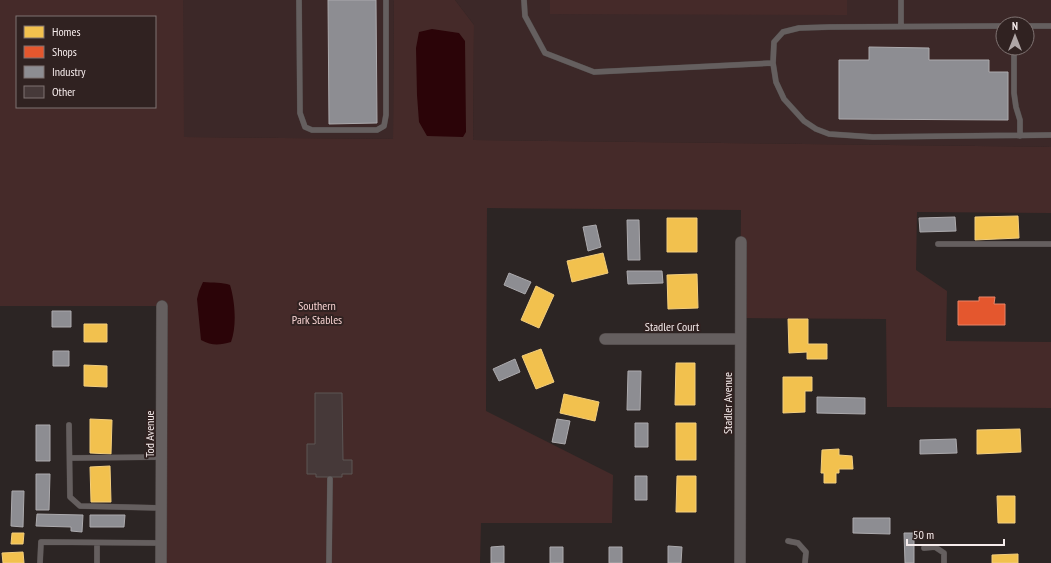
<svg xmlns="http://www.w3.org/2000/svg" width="1051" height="563" viewBox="0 0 1051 563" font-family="'PT Sans Narrow',sans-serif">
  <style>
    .built { fill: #3c2828; fill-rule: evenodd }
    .green { fill: #452a29; fill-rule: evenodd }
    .water { fill: #2b0408 }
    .homes { fill: #f2c14e; stroke: #f3ce7d }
    .shops { fill: #e4572e; stroke: #e98467 }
    .industry { fill: #8d8d92; stroke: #acaaad }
    .building { fill: #463939; stroke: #5c5655 }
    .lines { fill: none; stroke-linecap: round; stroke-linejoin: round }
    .lane-casing { stroke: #4a4342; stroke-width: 6 }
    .street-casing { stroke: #4a4342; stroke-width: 12 }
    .lane { stroke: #655f5f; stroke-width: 5.5 }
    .street { stroke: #655f5f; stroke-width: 11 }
    .labels { text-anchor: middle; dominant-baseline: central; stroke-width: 4; stroke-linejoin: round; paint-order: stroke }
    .park-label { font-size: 12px; fill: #f4d0cf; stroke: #302221 }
    .street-label { font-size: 12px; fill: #f6ecec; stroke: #302221 }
  </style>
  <rect width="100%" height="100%" fill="#2c2524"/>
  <path class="built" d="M183 0H394L393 139 183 137Z
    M455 0H1051V147L473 140 474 25ZM1003 24H1027V48H1003Z"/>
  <path class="green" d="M0 0H183L184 137 393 139 394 0H455L474 25 473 140 1051 147V213L917 212 916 270 947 291 946 341 1051 342V408L887 407 886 319 740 318 741 210 487 208 486 411 613 475 612 523H481L480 563H161L158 306H0ZM17 17H155V107H17Z
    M550 0H847V15L550 14Z"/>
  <path class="water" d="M432 29 459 33 465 41 466 132 463 137 427 136 419 122 417 95 416 48 419 32Z
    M203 282C213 283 222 282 230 285 235 301 237 326 231 342 220 345 212 346 201 340L197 299 199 291Z"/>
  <path class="homes" d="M1018 216 1019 238 975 240V217Z
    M667 218H697V252H667Z
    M603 253 608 273 572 282 567 261Z
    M697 274 698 308 668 309 667 275Z
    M536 286 554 295 539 328 521 320Z
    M788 319H808V344H827V359H807V352L789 353Z
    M84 324H107V342H84Z
    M541 349 554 382 536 389 522 356Z
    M676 363H695V405H675Z
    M84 365 107 366V387L84 386Z
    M783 377H812V391H805V412L783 413Z
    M564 394 599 402 595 421 560 413Z
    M90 419 112 420 111 454 90 453Z
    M676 423H696V460H676Z
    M1020 429 1021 452 977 454V430Z
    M839 449V455L852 456 853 469H839V473H836V483H824V473H821L822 450Z
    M110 466 111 502H91L90 467Z
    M677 476H696V512H676Z
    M997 496H1015V523H998Z
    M12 533H24L23 544H11Z
    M23 552 24 563H3L2 553Z
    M1018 554V563H992V555Z"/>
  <path class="shops" d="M979 297H995L994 304H1005V325H958V301H979Z"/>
  <path class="industry" d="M328 0H376L377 123 329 124Z
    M869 47 929 48V60H989V72H1008V120L839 119V60H869Z
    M955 217 956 231 920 232 919 218Z
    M627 220H639L640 260H628Z
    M596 225 601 247 588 251 583 227Z
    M627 271H662L663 283 628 284Z
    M509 273 531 282 525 294 504 285Z
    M52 311H71V327H52Z
    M53 351H69V366H53Z
    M515 359 520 372 499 381 493 369Z
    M628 371H641L640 410H627Z
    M817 397 865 398V414L817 413Z
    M557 419 570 421 565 444 552 442Z
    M635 423H648V447H635Z
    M36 425H50V461H36Z
    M956 439 957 453 920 454V440Z
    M36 474H50L49 510H36Z
    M635 476H647V500H635Z
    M12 491H24L23 527 11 526Z
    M37 514 83 515 82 532 71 531V527L36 526Z
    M90 515H125L124 527H90Z
    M853 518H890V534L853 533Z
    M904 533H914V563H905Z
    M504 546V563H491V547Z
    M668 546 682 547 681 563H668Z
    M550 547H563V563H550Z
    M609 547H622V563H609Z"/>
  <path class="building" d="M315 393H342L343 460H352V474H342V477H316V474H307V444H315Z"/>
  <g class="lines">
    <defs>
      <path id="lane" d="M299 0 300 113 305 127 312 130H377L384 126 386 115V0
        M524 0 525 16 545 53 594 72 773 63
        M901 26V0
        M1003 26 830 27 799 28 783 32 774 42 773 63 776 82 784 99 804 121 816 129 829 134 873 137 1051 135
        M1027 26H1051
        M1014 48V93L1016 107 1020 120V136
        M938 244H1051
        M69 425 70 497 80 506 162 508
        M70 458 162 457
        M788 541 798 543 806 552 805 563
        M97 543V563
        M924 548 935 547 944 553V563
        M40 563 41 542 162 543
        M329 563 330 479"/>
      <path id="street" d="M605 339H740
        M161 563 162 306
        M740 563 741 242"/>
    </defs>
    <use href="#lane" class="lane-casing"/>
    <use href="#street" class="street-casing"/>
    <use href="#lane" class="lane"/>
    <use href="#street" class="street"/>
  </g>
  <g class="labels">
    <g class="park-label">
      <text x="317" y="305">Southern<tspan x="317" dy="14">Park Stables</tspan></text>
    </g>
    <g class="street-label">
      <text x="672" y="326">Stadler Court</text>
      <text transform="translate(727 403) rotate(-90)">Stadler Avenue</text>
      <text transform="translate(149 434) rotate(-90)">Tod Avenue</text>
    </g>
  </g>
  <rect x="16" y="16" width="140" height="92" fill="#302221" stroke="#7f7372"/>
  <rect x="24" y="26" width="20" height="12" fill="#f2c14e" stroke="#7f7372"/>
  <text x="52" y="36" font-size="12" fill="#f6ecec">Homes</text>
  <rect x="24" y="46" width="20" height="12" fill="#e4572e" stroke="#7f7372"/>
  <text x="52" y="56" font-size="12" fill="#f6ecec">Shops</text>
  <rect x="24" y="66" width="20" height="12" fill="#8d8d92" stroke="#7f7372"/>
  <text x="52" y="76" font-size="12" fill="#f6ecec">Industry</text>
  <rect x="24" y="86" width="20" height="12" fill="#463939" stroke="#7f7372"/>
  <text x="52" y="96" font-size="12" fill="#f6ecec">Other</text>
  <g transform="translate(1015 36)"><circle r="19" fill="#302221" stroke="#7f7372"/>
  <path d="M0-3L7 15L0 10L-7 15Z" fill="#afa6a6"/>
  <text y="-6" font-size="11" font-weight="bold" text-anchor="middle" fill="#f6ecec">N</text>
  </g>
  <path d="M907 539v6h97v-6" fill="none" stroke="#f6ecec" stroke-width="2"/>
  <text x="913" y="539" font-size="12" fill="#f6ecec" stroke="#302221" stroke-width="3" paint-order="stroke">50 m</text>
</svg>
